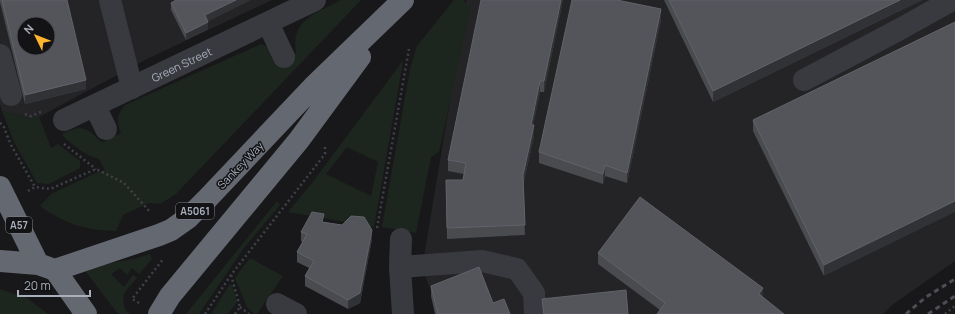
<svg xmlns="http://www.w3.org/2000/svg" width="955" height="314" viewBox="0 0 955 314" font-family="Manrope,sans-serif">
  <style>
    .built { fill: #242427; fill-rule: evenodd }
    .green { fill: #1d261e; fill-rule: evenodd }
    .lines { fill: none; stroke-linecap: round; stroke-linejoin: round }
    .path { stroke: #3e4147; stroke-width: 2.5; stroke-dasharray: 2 3; stroke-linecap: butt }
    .minor { stroke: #393a40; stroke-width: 22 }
    .highway { stroke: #646871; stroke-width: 22 }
    .rail { stroke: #4b4e55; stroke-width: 3; stroke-dasharray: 5 4; stroke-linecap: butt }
    .wall { fill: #494b4f }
    .shaded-wall { fill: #313235 }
    .building { fill: #54555b; stroke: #61636a; fill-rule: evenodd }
    .labels { text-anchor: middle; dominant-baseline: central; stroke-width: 3; stroke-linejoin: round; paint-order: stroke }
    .shield { fill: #131315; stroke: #7c8089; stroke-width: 1 }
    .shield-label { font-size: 10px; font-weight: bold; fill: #a9afbb }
    .street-label { font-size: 11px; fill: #a9afbb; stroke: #131315 }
  </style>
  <rect width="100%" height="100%" fill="#18181a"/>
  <path class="built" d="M0 0H272L145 60 39 117 30 119 2 111 0 104ZM24 24H48V48H24Z
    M467 0H955V261L892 305 883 314H440L422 268Z"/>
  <path class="green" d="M341 0H361L176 194 160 204 149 203 123 215 116 231C87 231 63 223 40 206L51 194 98 172 105 170 99 159C84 155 74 146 63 136V133C75 128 83 125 93 134 97 138 98 140 103 142L121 133C116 122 117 113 125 105L261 44 270 48 277 62 296 53C290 19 317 13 341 0Z
    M454 0H463L471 7 439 152 431 157 416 233 382 227 410 69 417 46Z
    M402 62H403L374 227 288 212 312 183ZM347 147 378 162 371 196 326 174Z
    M2 111 30 119 39 117 51 148 58 144 80 161V168L49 184 37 183 14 142Z
    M277 201 280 205 244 248 199 314H186Z
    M150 254 152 259 139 274 132 268 127 275 120 268 111 274 124 287 133 275 137 278C126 292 119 293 126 311L131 314H118L86 272 85 268 87 265C109 264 129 261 150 254Z
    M250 258 283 276 257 314H254L247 307 235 278Z
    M230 284 232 285 237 302 228 314H211Z
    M0 289 27 298 48 314H0Z"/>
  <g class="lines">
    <path class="path" d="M25 114 31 116 43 111
      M0 123 3 125 11 145 35 187
      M64 144 96 169
      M28 191 35 187 50 189 96 169 124 183 151 213
      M377 228 409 49
      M231 275 240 307 235 314
      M139 303 132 299 164 258
      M240 307 249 314
      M205 314 231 275 325 154V145
      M945 314 955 306"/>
    <g class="minor">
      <path d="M110 0 132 88"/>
      <path d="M268 23 284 57"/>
      <path d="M0 55 11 95"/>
      <path d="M804 80 902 28 952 0"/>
      <path d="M95 106 106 129"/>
      <path id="s1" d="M64 120 315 0"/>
      <path d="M401 239 400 267 403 314"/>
      <path d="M400 267 482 261 517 269 534 293 535 314"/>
      <path d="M277 304 296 314"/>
    </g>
    <path class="highway" d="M0 187 38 264
      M0 261 38 264 55 270 86 314
      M55 270 159 235 171 230 188 218 207 199 313 87 403 0
      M159 314 170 296 299 140 360 57"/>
    <path class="rail" d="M906 314 926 297 955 279
      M928 314 955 296"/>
  </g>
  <path class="wall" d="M0 0H67L86 89 25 104 0 2Z
    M563 0 544 92H540L533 125 534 136 523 185 525 235 447 239 446 180H463L464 174 448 171V160Z
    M664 0H922L713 102Z
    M171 3 208 21V29L186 40 171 10Z
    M661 20 627 183 605 176 603 184 539 163V152Z
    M955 22 824 276 753 131V120Z
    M324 222 372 239 360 303 348 309 305 286V276L309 268 297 262V252L303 242 301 241V232Z
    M598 253 763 288 660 310 598 264Z
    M431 286 493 303 510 314H435L431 296Z
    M542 299 628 314H543Z"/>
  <path class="shaded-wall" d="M236 0H251L205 23V15Z
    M561 0H563L544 92V81Z
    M900 0H922L713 102V91Z
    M661 9V20L627 183V173Z
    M208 22V29L186 40V33Z
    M86 80V89L25 104V95Z
    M540 81V92L531 135V125Z
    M534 125V136L523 186V175Z
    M605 165V176L603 184V174Z
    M955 201V212L824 276V265Z
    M372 230V239L360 303 348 309V300Z
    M763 288V299L759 294Z"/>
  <path class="building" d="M2 0H67L86 80 25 95ZM24 24H48V48H24Z
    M176 0H236L205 15 208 22 186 33 171 3Z
    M481 0H561L544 81H540L531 125H534L523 175 525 225 447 228 446 180H463L466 163 448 160Z
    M572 0H617L661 9 627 173 605 165 603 174 539 152Z
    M669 0H900L713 91Z
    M955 22V201L824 265 753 120Z
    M640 197 763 288 759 294 784 314H657L665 303 598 253Z
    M312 212 324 214 322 222 342 225 351 216 364 217 372 230 360 293 348 300 305 276 314 261 297 252 307 234 301 232Z
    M479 267 493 303 504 299 510 314H438L431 286Z
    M626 290 628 314H544L542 299Z"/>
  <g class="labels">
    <g class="shield">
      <rect x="176" y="203" width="38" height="16" rx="3"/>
      <rect x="6" y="217" width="26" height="16" rx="3"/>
    </g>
    <g class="shield-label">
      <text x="195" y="211">A5061</text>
      <text x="19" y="225">A57</text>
    </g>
    <g class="street-label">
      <text stroke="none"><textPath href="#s1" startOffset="130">Green Street</textPath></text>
      <text transform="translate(240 165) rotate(-46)">Sankey Way</text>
    </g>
  </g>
  <g transform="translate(36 36) rotate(313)"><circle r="19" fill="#131315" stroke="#4f5157"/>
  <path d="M0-3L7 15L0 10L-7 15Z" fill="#feb42c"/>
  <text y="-6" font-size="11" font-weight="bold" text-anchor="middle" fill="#a9afbb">N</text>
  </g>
  <path d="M18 290v6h72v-6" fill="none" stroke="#a9afbb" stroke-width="2"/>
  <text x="24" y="290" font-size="12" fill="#a9afbb" stroke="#131315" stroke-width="3" paint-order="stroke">20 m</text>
</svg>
